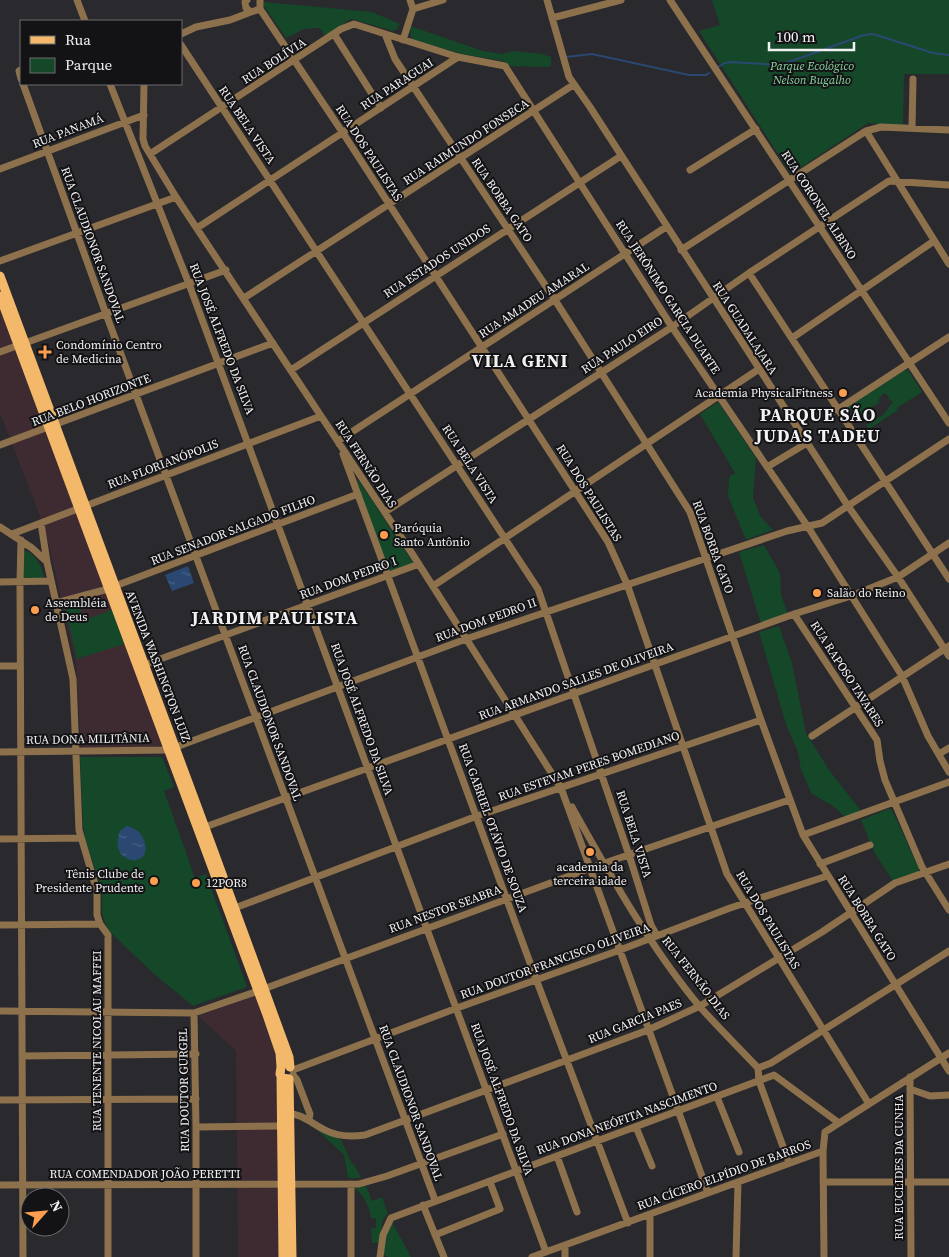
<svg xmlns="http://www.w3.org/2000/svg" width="949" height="1257" viewBox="0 0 949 1257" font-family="'Source Serif 4',serif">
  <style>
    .commercial { fill: #3e2b31 }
    .green { fill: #144829 }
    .water { fill: url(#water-ripples) }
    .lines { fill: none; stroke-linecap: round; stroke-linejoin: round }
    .stream { stroke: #2a4871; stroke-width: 2 }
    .minor { stroke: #8d714d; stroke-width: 7 }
    .major { stroke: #f3b86a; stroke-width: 9 }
    .poi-dot { fill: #fb9e50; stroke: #131214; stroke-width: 2 }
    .labels { text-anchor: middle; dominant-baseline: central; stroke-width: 4; stroke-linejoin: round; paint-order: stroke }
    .street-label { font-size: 12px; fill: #f2f1f4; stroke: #131214 }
    .park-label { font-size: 12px; font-style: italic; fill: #88d5a0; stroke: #131214 }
    .poi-label { font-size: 12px; fill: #f2f1f4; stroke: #131214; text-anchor: start }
    .district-label { font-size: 18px; font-weight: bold; letter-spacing: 1px; fill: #f2f1f4; stroke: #131214 }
  </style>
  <defs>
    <pattern id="water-ripples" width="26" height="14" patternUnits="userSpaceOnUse" patternTransform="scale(1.25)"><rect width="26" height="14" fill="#2a4871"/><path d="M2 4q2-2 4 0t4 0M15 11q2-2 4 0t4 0" fill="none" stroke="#496386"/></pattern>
  </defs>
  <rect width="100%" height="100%" fill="#2a292d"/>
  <path class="commercial" d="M0 308 164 747 81 748 76 662 45 529 0 413Z
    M255 996 276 1055 279 1257H238L236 1051 198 1016Z"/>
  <path class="green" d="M712 0H949V74H904L903 126 868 123 791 174 699 31 720 25Z
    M264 2 372 12 400 24 396 30 393 31 352 19 347 21 326 37 320 28 304 29 286 38 264 6Z
    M410 26 483 51 503 54 512 51 542 54 551 57V64L550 67H546L510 66 504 61 462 54 414 40 411 37Z
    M908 370 922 392 897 408 898 410 869 429 866 425 883 415 893 402 888 398 889 396 883 393 878 401 880 402 860 415 855 408 846 413 844 409 904 371Z
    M718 402 756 458 753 497 760 516 773 530 746 540 728 496 729 477 735 473 700 414Z
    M357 480 359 481 414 564 389 573 356 483Z
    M764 545 780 573 781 595 788 614 761 624 739 552Z
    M27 551C37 557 42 566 44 578H23V552Z
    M78 603 84 620 112 610 124 644 77 659 65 606Z
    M779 626 792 663 806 733 829 770 861 811 845 817 833 806 812 794 801 770 798 752 786 724 759 632Z
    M80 757H162L174 787 164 791 195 878 206 874 247 987 193 1006 153 973 110 932 105 923 102 913V891L85 838 83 824Z
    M888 809 892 810 919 869 917 873 893 881 874 852 861 820Z
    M314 1127 341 1140 352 1164H354L361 1178H348L344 1155Z
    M366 1186 372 1201 382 1197 388 1214 383 1219 379 1243H372L371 1228H376V1218H371C369 1205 364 1196 354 1187Z
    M392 1222 411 1257H388L381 1254 387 1231Z"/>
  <path class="water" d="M188 566 194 583 172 591 165 575Z
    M127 826C135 828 141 832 144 840 155 871 106 865 120 831Z"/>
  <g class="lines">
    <path class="stream" d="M825 49 864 35 873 34 933 53 949 55
      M566 57 592 54 689 75H706L709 73
      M718 67 725 63 731 62 780 65 820 51"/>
    <path class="minor" d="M77 0 85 21
      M247 0 245 2 246 8 251 12 260 9V0
      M547 0 569 77 590 107 848 506 898 577 949 656
      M670 0 949 423
      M260 9 343 133 608 542 627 584 727 874 869 1104
      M413 9 443 0
      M552 18 621 0
      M181 34 196 27 230 20 251 12
      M334 34 381 108
      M385 34 395 59 555 300 690 512 761 720 803 835 949 1071
      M403 40 413 9 410 0
      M181 45 538 589 629 855 651 925 657 936
      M21 70 19 71 21 79
      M23 84 106 314 435 1200
      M110 84 189 284 546 1252
      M144 84 143 139 145 146 176 197 413 555 561 788 708 1193
      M912 128 913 79
      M866 131 949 264
      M150 154 341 29 354 24 458 57 505 66 672 327 808 527 902 676 928 736 949 772
      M0 169 144 115
      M690 170 756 129
      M197 228 458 57
      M681 250 866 131 881 127 949 130
      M0 261 176 197
      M749 273 949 579
      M244 298 573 85
      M792 338 934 241
      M25 343 226 270
      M0 352 19 345
      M291 370 621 156
      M837 410 949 337
      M339 444 338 441 666 227
      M0 445 273 343
      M343 454 536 979 628 1223
      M767 467 807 443
      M385 512 672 327 749 273 889 181 949 185
      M41 523 47 562
      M0 527 32 548 47 562 73 679 79 830 97 891V915L100 924 108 935V1257
      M12 534 321 416
      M21 540 20 582 23 1257
      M0 582 51 581
      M115 586 358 494
      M433 586 759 369
      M56 603 108 589
      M794 614 877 740 880 761 885 780 922 867 949 910
      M144 665 419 564
      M0 666H20
      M812 736 949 646
      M0 752 168 750 466 639 787 531 822 523 949 439
      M939 754 949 748
      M572 807C610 875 650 947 700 1007 719 1028 739 1048 758 1068
      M205 827 794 614 851 596 898 577 949 543
      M803 835 949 782
      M0 839 81 838
      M820 864 870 845
      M232 909 477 816 761 720
      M0 925 100 924
      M0 1011 194 1013 258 991 599 865 789 800
      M194 1013 196 1127V1257
      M22 1056 196 1054
      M758 1068 771 1063 949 951
      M758 1068 759 1081 789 1163
      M293 1070 457 1008 620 950 730 908 827 876
      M293 1075 297 1080 310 1114 309 1119
      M910 1077 911 1257
      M910 1089 930 1096 949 1095
      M717 1097 739 1152
      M0 1100 196 1099
      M285 1113C302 1113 312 1124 325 1130 338 1137 351 1137 365 1135L648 1030 700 1006 822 932 895 883 949 864
      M196 1127 281 1126
      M636 1127 652 1166
      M557 1156 577 1212
      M823 1182H949
      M351 1184V1257
      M0 1185 359 1184 387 1176 503 1134
      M423 1205 444 1257
      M650 1215V1257
      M435 1235 500 1209 490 1182
      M380 1257 383 1235 391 1218 774 1075 839 1123
      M532 1257 823 1151
      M565 1257V1246
      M736 1257 738 1182
      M824 1257 823 1151 825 1132 949 1053"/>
    <path class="major" d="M0 276 211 844 289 1057 290 1067
      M0 296 267 1015 280 1053 281 1067 280 1074 282 1078 289 1079
      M281 1076 283 1257
      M289 1079 292 1257"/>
  </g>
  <g class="poi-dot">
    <path d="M42.5 344.5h5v5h5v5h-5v5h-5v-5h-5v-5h5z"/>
    <circle cx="843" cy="393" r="5"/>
    <circle cx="384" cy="535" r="5"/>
    <circle cx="817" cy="593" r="5"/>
    <circle cx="35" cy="610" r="5"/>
    <circle cx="590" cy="852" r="5"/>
    <circle cx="154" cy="881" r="5"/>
    <circle cx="196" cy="883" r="5"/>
  </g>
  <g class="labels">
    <g class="street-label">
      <text transform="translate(274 61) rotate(-33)">RUA BOLÍVIA</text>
      <text transform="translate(397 84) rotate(-33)">RUA PARAGUAI</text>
      <text transform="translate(247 125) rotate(56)">RUA BELA VISTA</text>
      <text transform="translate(68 131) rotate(-21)">RUA PANAMÁ</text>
      <text transform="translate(466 142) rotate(-33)">RUA RAIMUNDO FONSECA</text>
      <text transform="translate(369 153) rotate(57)">RUA DOS PAULISTAS</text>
      <text transform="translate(502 200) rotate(56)">RUA BORBA GATO</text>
      <text transform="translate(819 205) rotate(57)">RUA CORONEL ALBINO</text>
      <text transform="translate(93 245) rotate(70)">RUA CLAUDIONOR SANDOVAL</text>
      <text transform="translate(437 261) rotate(-33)">RUA ESTADOS UNIDOS</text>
      <text transform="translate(668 297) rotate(57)">RUA JERÔNIMO GARCIA DUARTE</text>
      <text transform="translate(534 300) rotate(-33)">RUA AMADEU AMARAL</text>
      <text transform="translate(745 328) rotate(57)">RUA GUADALAJARA</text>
      <text transform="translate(222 339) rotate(69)">RUA JOSÉ ALFREDO DA SILVA</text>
      <text transform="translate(622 345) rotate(-33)">RUA PAULO EIRO</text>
      <text transform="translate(91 400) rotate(-21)">RUA BELO HORIZONTE</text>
      <text transform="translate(163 464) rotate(-21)">RUA FLORIANÓPOLIS</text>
      <text transform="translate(366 464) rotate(57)">RUA FERNÃO DIAS</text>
      <text transform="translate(470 464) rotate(57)">RUA BELA VISTA</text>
      <text transform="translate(589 493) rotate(58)">RUA DOS PAULISTAS</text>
      <text transform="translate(233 530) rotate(-21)">RUA SENADOR SALGADO FILHO</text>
      <text transform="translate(713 547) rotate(70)">RUA BORBA GATO</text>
      <text transform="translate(348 578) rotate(-20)">RUA DOM PEDRO I</text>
      <text transform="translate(486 620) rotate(-20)">RUA DOM PEDRO II</text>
      <text transform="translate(158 666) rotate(69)">AVENIDA WASHINGTON LUIZ</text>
      <text transform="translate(847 674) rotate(57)">RUA RAPOSO TAVARES</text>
      <text transform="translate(576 681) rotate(-20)">RUA ARMANDO SALLES DE OLIVEIRA</text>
      <text transform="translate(362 719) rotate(70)">RUA JOSÉ ALFREDO DA SILVA</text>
      <text transform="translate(270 723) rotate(70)">RUA CLAUDIONOR SANDOVAL</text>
      <text transform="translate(88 739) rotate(-1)">RUA DONA MILITÂNIA</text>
      <text transform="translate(589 766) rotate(-19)">RUA ESTEVAM PERES BOMEDIANO</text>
      <text transform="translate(493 828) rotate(70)">RUA GABRIEL OTÁVIO DE SOUZA</text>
      <text transform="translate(634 834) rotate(72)">RUA BELA VISTA</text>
      <text transform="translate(445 909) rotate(-20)">RUA NESTOR SEABRA</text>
      <text transform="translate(867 918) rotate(58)">RUA BORBA GATO</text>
      <text transform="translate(768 920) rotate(59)">RUA DOS PAULISTAS</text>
      <text transform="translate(555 961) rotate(-20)">RUA DOUTOR FRANCISCO OLIVEIRA</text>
      <text transform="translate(696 978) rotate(52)">RUA FERNÃO DIAS</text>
      <text transform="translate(635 1021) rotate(-22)">RUA GARCIA PAES</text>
      <text transform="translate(97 1041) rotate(-90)">RUA TENENTE NICOLAU MAFFEI</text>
      <text transform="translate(184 1090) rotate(-91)">RUA DOUTOR GURGEL</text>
      <text transform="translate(502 1099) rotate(70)">RUA JOSÉ ALFREDO DA SILVA</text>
      <text transform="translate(411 1103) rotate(70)">RUA CLAUDIONOR SANDOVAL</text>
      <text transform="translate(627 1118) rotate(-20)">RUA DONA NEÓFITA NASCIMENTO</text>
      <text transform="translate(899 1167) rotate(-90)">RUA EUCLIDES DA CUNHA</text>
      <text x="145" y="1174">RUA COMENDADOR JOÃO PERETTI</text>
      <text transform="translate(724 1175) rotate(-20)">RUA CÍCERO ELPÍDIO DE BARROS</text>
    </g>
    <g class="park-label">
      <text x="812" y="66">Parque Ecológico<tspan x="812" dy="14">Nelson Bugalho</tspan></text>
    </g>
    <g class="poi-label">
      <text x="56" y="345">Condomínio Centro<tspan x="56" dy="14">de Medicina</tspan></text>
      <text x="833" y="393" text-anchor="end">Academia PhysicalFitness</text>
      <text x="394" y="528">Paróquia<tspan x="394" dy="14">Santo Antônio</tspan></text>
      <text x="827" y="593">Salão do Reino</text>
      <text x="45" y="603">Assembléia<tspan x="45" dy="14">de Deus</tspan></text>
      <text x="590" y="867" text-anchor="middle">academia da<tspan x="590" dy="14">terceira idade</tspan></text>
      <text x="144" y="874" text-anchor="end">Tênis Clube de<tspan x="144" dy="14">Presidente Prudente</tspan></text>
      <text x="206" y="883">12POR8</text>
    </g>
    <g class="district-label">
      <text x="520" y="360">VILA GENI</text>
      <text x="818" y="414">PARQUE SÃO<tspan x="818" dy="21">JUDAS TADEU</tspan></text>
      <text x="275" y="617">JARDIM PAULISTA</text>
    </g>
  </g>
  <rect x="20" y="20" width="162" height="65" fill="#131214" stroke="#6c6b6e"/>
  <rect x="30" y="36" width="25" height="8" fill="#f3b86a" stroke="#6c6b6e"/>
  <text x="65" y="45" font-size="15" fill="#f2f1f4">Rua</text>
  <rect x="30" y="58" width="25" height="15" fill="#144829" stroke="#6c6b6e"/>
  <text x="65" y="70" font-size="15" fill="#f2f1f4">Parque</text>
  <g transform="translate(45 1212) rotate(63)"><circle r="24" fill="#131214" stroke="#6c6b6e"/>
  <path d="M0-4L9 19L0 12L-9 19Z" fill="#fb9e50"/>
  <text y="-8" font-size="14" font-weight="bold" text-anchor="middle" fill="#f2f1f4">N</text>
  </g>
  <path d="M769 42v8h85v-8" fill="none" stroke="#f2f1f4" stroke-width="2.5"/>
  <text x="776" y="42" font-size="15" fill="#f2f1f4" stroke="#131214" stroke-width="4" paint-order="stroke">100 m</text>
</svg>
